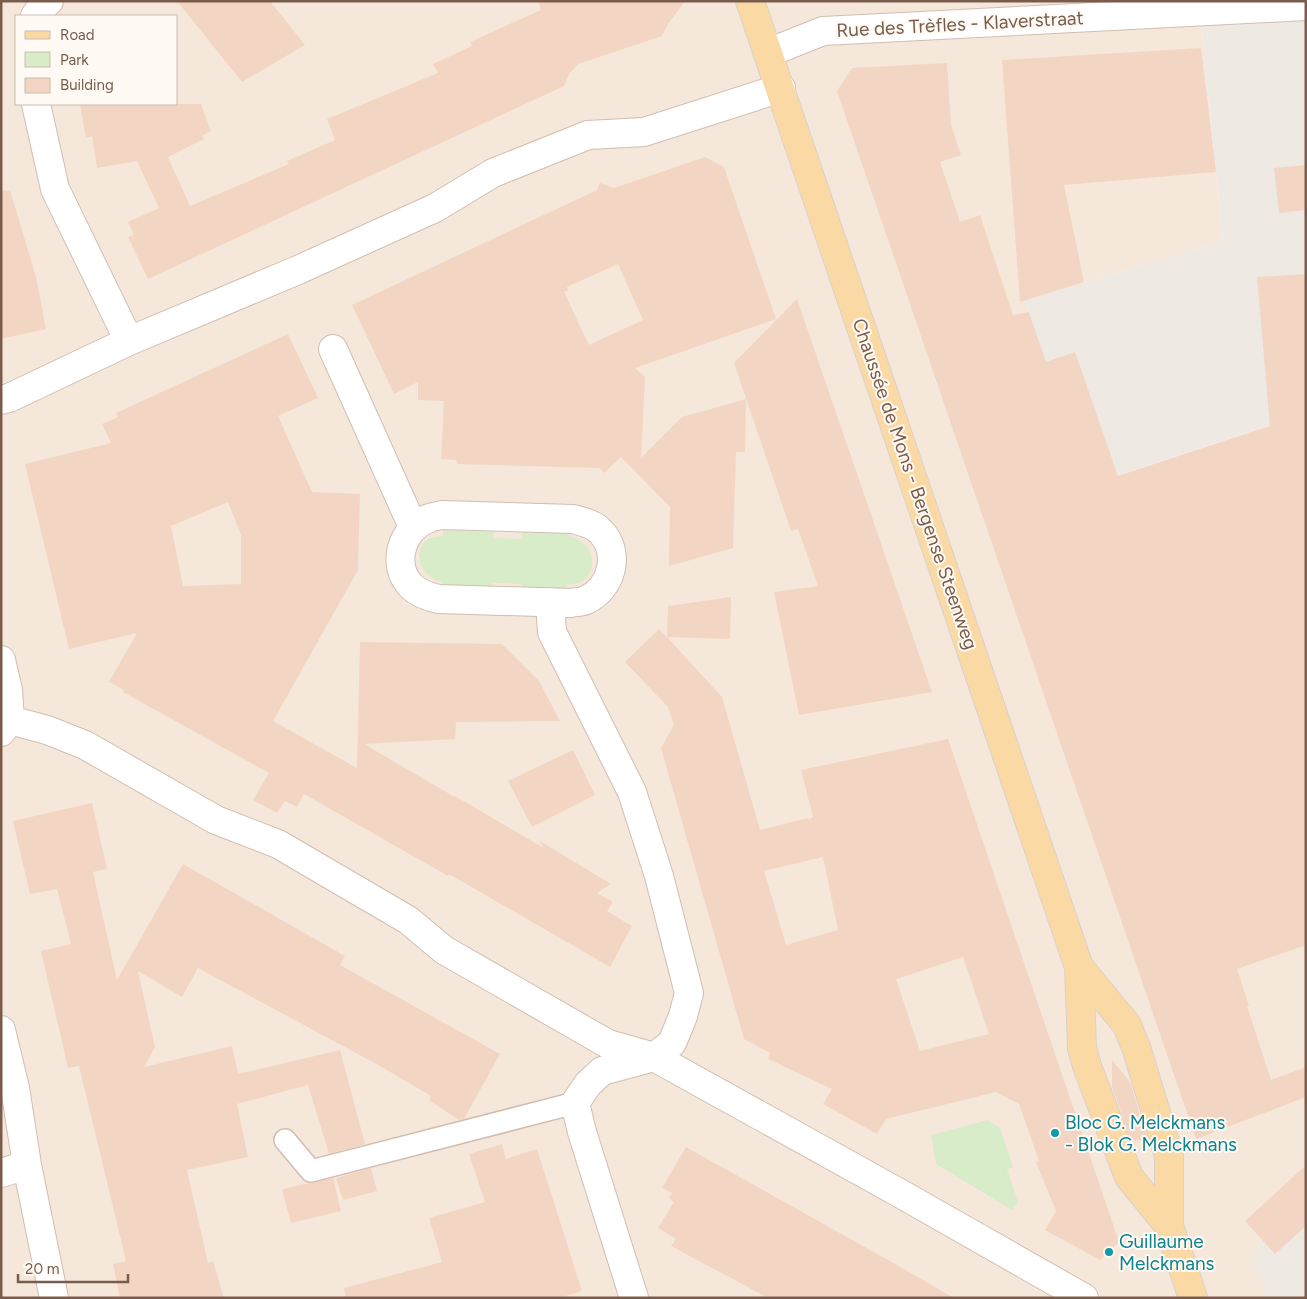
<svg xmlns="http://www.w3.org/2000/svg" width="1307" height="1299" viewBox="0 0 1307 1299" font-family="Figtree,sans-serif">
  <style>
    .residential { fill: #f5e8da; fill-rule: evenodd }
    .industrial { fill: #efe9e4 }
    .green { fill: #d8ecc9 }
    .building { fill: #f3d5c3; fill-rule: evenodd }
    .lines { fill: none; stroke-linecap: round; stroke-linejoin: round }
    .lane-casing { stroke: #d1beb0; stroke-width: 24 }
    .street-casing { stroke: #d1beb0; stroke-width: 30 }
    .primary-casing { stroke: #dad1cd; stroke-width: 30 }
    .lane { stroke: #fff; stroke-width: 21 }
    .street { stroke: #fff; stroke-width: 28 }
    .primary { stroke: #fbd9a5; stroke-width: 28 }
    .culture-dot { fill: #0f9aa8; stroke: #fffaf3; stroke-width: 2 }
    .labels { text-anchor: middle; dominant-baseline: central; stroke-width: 4; stroke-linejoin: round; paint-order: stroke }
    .street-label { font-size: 19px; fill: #7a5c4d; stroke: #fffaf3 }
    .culture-label { font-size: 19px; fill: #0d838f; stroke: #fffaf3; text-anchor: start }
  </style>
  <rect width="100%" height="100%" fill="#fdf6ec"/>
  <path class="residential" d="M1 1H1199L1223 241 1052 292 1021 290 1038 339 934 376 942 398 1017 373 1101 481 1302 414 1306 924V1298H1ZM16 16H176V104H16Z"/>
  <path class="industrial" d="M1199 1H1306V463L1302 414 1101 481 1017 373 942 398 934 376 1038 339 1021 289 1052 292 1223 241Z
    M1306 1226V1298H1267L1253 1260 1262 1239Z"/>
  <path class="green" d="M443 530 493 532V538L522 539V532L569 534 570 537C592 539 602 573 579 583 576 584 571 584 567 585V588H521V584L492 583V587L442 585V581C419 578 410 547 431 538 434 537 439 537 443 536Z
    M988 1120 1000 1128 1013 1167 1007 1169 1018 1202 1012 1210 936 1164 931 1135Z"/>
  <path class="building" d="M177 1H270L305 45 242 82Z
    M538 1H685L668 24 662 36 578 64 569 74 564 86 148 279 128 237 134 235 128 222 159 208 137 161 97 168 92 136 86 138 80 104H201L211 131 202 136 204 139 168 157 190 206 289 164 287 161 335 140 327 119 438 73 433 64 472 46 470 42 541 10Z
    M1201 48 1216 172 1064 185 1084 282 1020 302 1002 60Z
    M947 63 951 125 961 155 940 162 960 222 980 215 1013 315 1029 312 1046 362 1075 352 1118 476 1270 426 1257 277 1306 274V945L1237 969 1249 1006H1247L1271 1080 1306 1067V1097L1196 1139 837 91 852 68Z
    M705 157 724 167 776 319 635 368 645 377 641 458 682 417 746 399 745 452H736L733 548 669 566 670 507 621 457 604 473 600 468 457 464 456 460 441 459 444 401 418 400V382L394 394 352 305 597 190 600 183 614 188ZM618 264 643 320 589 345 564 292 568 290 567 287Z
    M1306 165V210L1279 213 1274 168Z
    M10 190 36 277 46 329 1 339V191Z
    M797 299 932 692 799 715 774 592 818 586 798 529 791 531 734 363Z
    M288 334 318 398 278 416 312 492 360 494 358 570 273 721 357 768 360 642 502 644 539 681 560 721 456 722 455 739 364 744 453 796V797L455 796 544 848 540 841 611 884 597 893 613 902 607 911 632 926 610 967 449 874 448 876 304 794 297 807 285 801 277 813 253 800 269 773 123 692 124 690 109 682 137 633 69 649 25 464 111 443 102 424 118 417 116 413ZM228 502 241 535V584L183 586 171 526Z
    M731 597 730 639 667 637 722 697 760 830 808 818 811 823 810 818 813 817 801 770 948 739 1119 1242 1100 1260 1045 1230 1056 1211 1036 1162 1039 1161 1019 1104 996 1092 886 1119 877 1134 823 1104 832 1089 768 1059 770 1053 744 1039 661 748 674 725 668 707 625 662 659 629 667 637 668 606ZM823 857 838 930 786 945 764 871ZM963 957 989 1034 920 1051 896 979Z
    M573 750 595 795 532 827 508 781Z
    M92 803 107 869 93 872 117 980 183 864 345 956 340 965 500 1054 464 1119 459 1120 429 1100 431 1096 380 1066 198 968 182 997 138 971 155 1047 144 1067 232 1046 238 1074 340 1050 365 1144 329 1154 308 1085 237 1104 248 1157 187 1170 208 1263 213 1261 224 1298H120L113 1264 126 1261 79 1066 68 1068 41 951 71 944 57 889 30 894 13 821Z
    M1112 1060 1130 1082 1147 1137 1132 1142 1112 1087Z
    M502 1144 506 1159 537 1149 582 1291 559 1298H346L344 1288 442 1262 429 1218 485 1202 469 1154Z
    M686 1147 897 1265 954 1298H768L671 1246 676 1239 658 1228 674 1202 669 1198 672 1193 662 1188Z
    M1306 1165V1226L1275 1254 1245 1221Z
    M371 1168 377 1191 343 1200 336 1178Z
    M333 1178 341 1211 291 1223 282 1189Z"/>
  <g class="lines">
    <defs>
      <path id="lane" d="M285 1140 311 1171 575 1103"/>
      <path id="street" d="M35 16 40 9 49 1
        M768 53 823 31 1306 6
        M36 104 55 189 129 341
        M333 349 413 527
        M1 400 9 398 129 341 298 270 435 208 493 173 588 135 644 132 781 88
        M442 515 573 519C584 522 594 524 601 532 621 553 612 588 586 600 582 602 576 602 571 603L439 599C429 597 419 594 411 586 391 565 401 530 427 519 431 517 437 516 442 515Z
        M550 602 552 632 632 792 659 876 689 993 683 1016 672 1043 654 1057 602 1071 588 1084 575 1103 582 1132 634 1298
        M1 660 8 690 10 720 1 732
        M10 720 47 730 85 745 216 820 278 844 408 920 444 950 608 1044 654 1057 903 1195 1084 1298
        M1 1030 15 1088 27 1165 54 1298
        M1 1173 27 1165"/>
      <path id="primary" d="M750 1 1079 967 1082 1048 1087 1066 1129 1177 1169 1226
        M1079 967 1127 1025 1137 1050 1169 1156V1226L1193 1298"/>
    </defs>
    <use href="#lane" class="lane-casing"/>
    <use href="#street" class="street-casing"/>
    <use href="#primary" class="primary-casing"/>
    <use href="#lane" class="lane"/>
    <use href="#street" class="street"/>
    <use href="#primary" class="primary"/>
  </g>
  <g class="culture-dot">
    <circle cx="1055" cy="1133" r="5"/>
    <circle cx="1109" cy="1252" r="5"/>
  </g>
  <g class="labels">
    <g class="street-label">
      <text transform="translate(960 24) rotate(-3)">Rue des Trèfles - Klaverstraat</text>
      <text transform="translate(915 484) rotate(71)">Chaussée de Mons - Bergense Steenweg</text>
    </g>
    <g class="culture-label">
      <text x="1065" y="1122">Bloc G. Melckmans<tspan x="1065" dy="22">- Blok G. Melckmans</tspan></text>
      <text x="1119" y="1241">Guillaume<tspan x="1119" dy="22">Melckmans</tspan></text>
    </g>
  </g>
  <rect width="1307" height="1299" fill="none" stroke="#7a5c4d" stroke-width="5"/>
  <rect x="15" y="15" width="162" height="90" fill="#fffaf3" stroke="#cabbb1"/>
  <rect x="25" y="31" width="25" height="8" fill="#fbd9a5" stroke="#cabbb1"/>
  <text x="60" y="40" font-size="15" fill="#7a5c4d">Road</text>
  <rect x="25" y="52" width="25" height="15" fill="#d8ecc9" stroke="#cabbb1"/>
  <text x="60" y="65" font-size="15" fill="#7a5c4d">Park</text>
  <rect x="25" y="78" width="25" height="15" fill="#f3d5c3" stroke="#cabbb1"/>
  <text x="60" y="90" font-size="15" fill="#7a5c4d">Building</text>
  <path d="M18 1274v8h110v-8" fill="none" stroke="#7a5c4d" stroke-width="2.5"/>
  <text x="25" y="1274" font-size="15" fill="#7a5c4d" stroke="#fffaf3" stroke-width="4" paint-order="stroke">20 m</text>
</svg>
